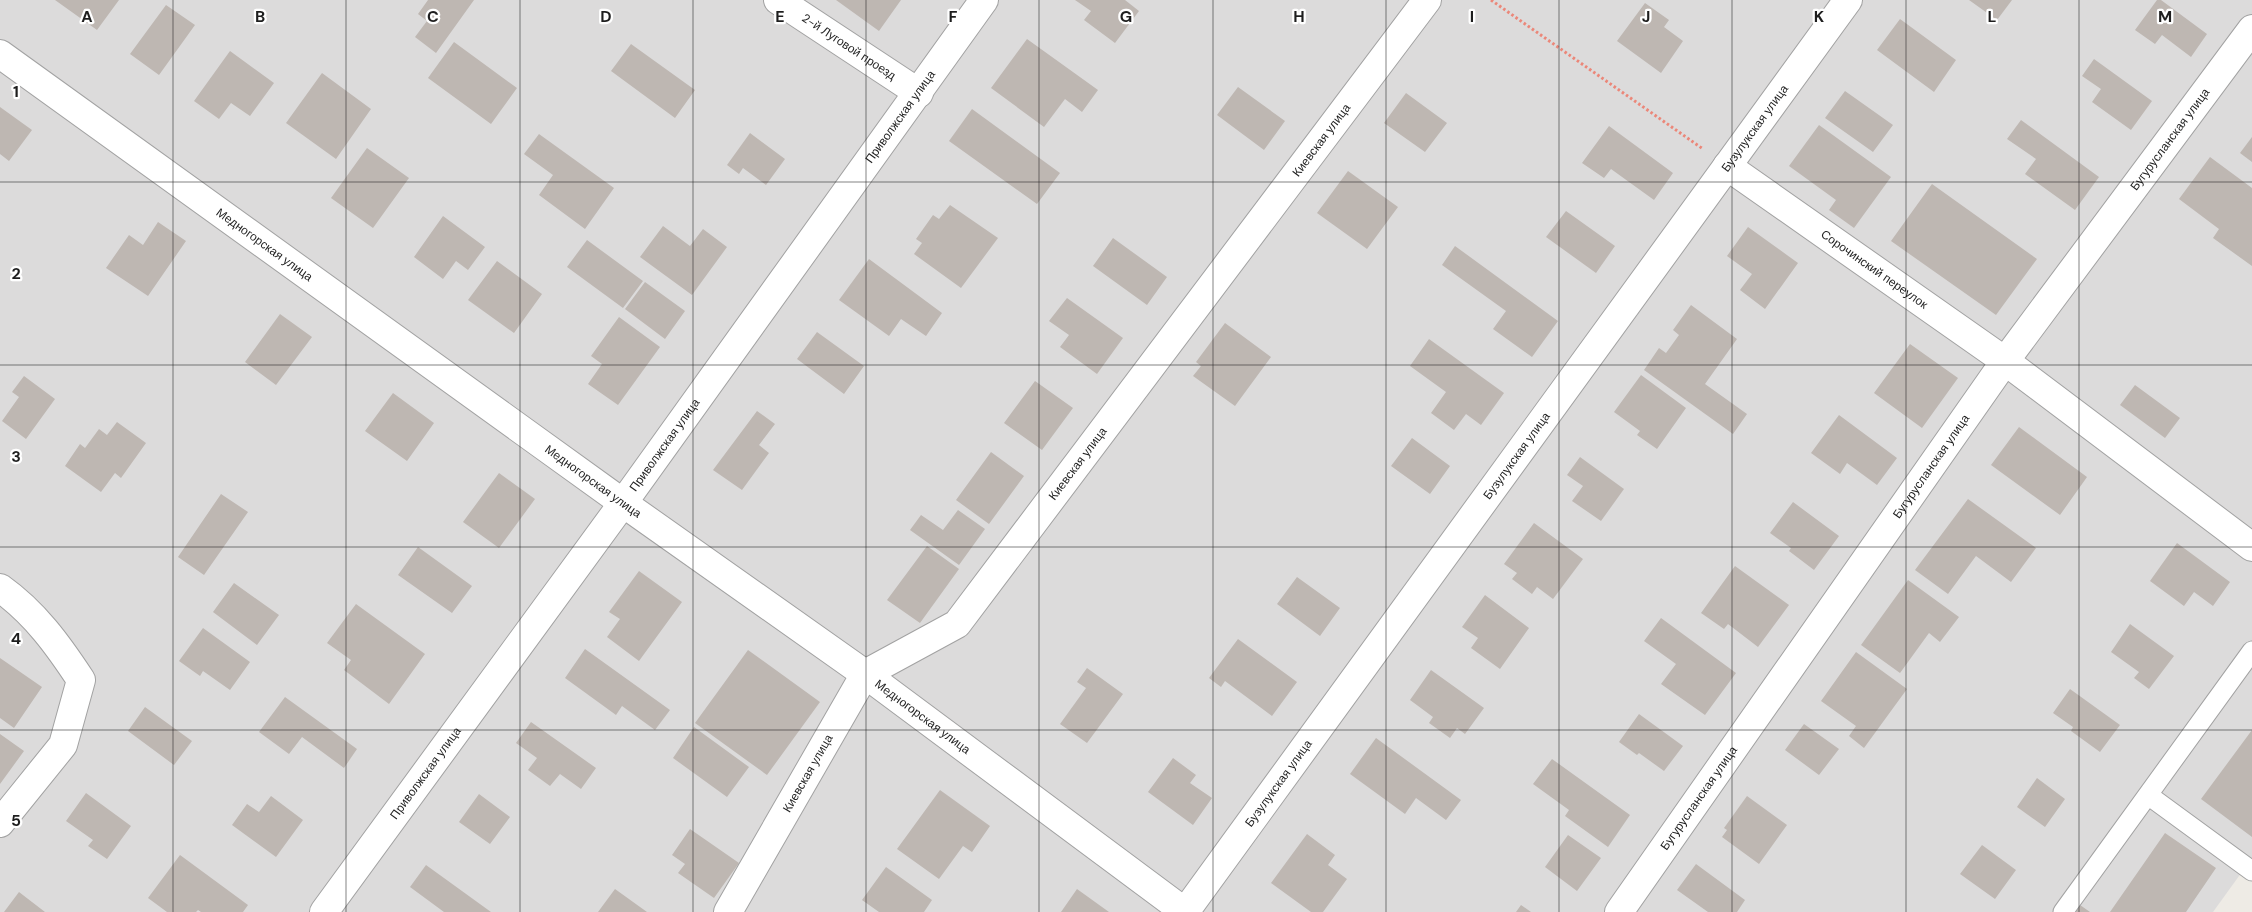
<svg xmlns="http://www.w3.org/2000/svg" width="2252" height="912" viewBox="0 0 2252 912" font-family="'DM Sans',sans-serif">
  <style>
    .residential { fill: #dcdbdb }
    .building { fill: #beb7b2 }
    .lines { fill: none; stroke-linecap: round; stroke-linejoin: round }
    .service-casing { stroke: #a2a2a2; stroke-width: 21 }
    .minor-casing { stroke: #a2a2a2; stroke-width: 30 }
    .path { stroke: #eb8779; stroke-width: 3; stroke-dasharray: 2.5 2.5; stroke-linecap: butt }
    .service { stroke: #fff; stroke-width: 19 }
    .minor { stroke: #fff; stroke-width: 28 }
    .grid { fill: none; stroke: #1e1e1e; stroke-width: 1; stroke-opacity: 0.55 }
    .labels { text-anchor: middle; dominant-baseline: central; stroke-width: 4.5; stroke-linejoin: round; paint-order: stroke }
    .street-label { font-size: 12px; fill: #1e1e1e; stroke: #fff }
    .grid-label { font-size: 16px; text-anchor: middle; font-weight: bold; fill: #1e1e1e; stroke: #fff; stroke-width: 4.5; stroke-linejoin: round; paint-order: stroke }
  </style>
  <rect width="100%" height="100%" fill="#eeebe5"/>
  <path class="residential" d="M0 0H2252V858L2213 912H0Z"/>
  <path class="building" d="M55 0H119L97 30Z
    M428 0H474L436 53 415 37 427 21 418 14Z
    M836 0H901L879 31Z
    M1075 0H1125L1139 11 1115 43 1084 20 1091 11Z
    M1969 0H2012L1997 20Z
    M2157 0H2161L2207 34 2191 57 2162 35 2155 44 2135 30Z
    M1645 3 1669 20 1664 27 1683 41 1661 73 1617 41Z
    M166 5 195 25 159 75 130 54Z
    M1900 19 1956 60 1934 92 1877 50Z
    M1027 39 1098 90 1082 112 1065 99 1044 127 991 88Z
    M454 42 517 88 491 124 428 78Z
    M631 44 695 90 675 118 611 71Z
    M230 51 274 83 250 116 231 103 219 119 194 101Z
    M2094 59 2152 101 2131 130 2092 102 2101 89 2082 76Z
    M322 73 371 109 336 159 286 123Z
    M1238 87 1285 121 1264 150 1217 115Z
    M1845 91 1893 125 1873 152 1825 118Z
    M1406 93 1447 123 1425 152 1384 123Z
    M0 107 32 130 9 161 0 154Z
    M972 109 1060 173 1037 204 949 141Z
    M2021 120 2099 177 2075 210 2025 174 2036 159 2007 139Z
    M1819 125 1891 177 1854 228 1829 210 1836 200 1789 166Z
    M1609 126 1673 173 1654 200 1611 169 1604 178 1582 163Z
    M750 133 785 159 766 185 743 168 739 174 727 165Z
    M539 134 614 188 585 229 539 195 553 175 524 154Z
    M2252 137V162L2240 153Z
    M367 148 409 178 373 228 331 198Z
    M2210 157 2252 188V266L2213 238 2219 229 2179 199Z
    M1348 171 1398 207 1367 249 1317 213Z
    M1932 184 2037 259 1996 315 1891 241Z
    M950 205 998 238 961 288 914 254 922 243 916 239 933 215 939 219Z
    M1566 211 1615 246 1596 273 1546 237Z
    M443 216 485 247 468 270 456 261 443 279 414 257Z
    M158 222 186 241 148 296 106 268 129 235 143 245Z
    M663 226 690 246 703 229 727 247 692 295 640 257Z
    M1748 227 1798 263 1765 309 1740 290 1752 274 1727 256Z
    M1113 238 1167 277 1147 305 1093 266Z
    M587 240 643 281 623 308 567 267Z
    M1455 246 1558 321 1532 357 1493 329 1506 311 1442 265Z
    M869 259 942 313 926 336 901 319 889 336 839 300Z
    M497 261 542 294 514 333 468 300Z
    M645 282 685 311 665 339 625 309Z
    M1067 298 1123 338 1097 374 1060 347 1069 335 1049 321Z
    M1691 305 1737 339 1705 384 1747 414 1733 434 1644 370 1659 348 1666 353 1679 335 1673 330Z
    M280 314 312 337 276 385 245 362Z
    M619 317 660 347 618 405 588 384 602 364 591 356Z
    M1225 323 1271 357 1235 406 1193 376 1201 366 1196 362Z
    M817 332 864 366 844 394 797 359Z
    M1429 339 1504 393 1481 425 1466 414 1454 430 1431 413 1446 392 1410 366Z
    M1910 344 1958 378 1922 428 1874 393Z
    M1641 375 1686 408 1657 449 1637 435 1640 431 1614 412Z
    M24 376 55 399 26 439 2 421 19 397 12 392Z
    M1035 381 1073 408 1042 450 1004 423Z
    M2135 385 2180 418 2165 438 2120 405Z
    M393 393 434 423 407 461 365 431Z
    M757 411 775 424 759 445 769 453 742 490 713 470Z
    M1839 415 1897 458 1877 485 1847 463 1840 474 1811 453Z
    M117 422 146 443 121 478 115 473 101 492 65 466 80 444 85 448 99 429 107 435Z
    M2019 427 2087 477 2060 515 1991 465Z
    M1412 438 1450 466 1430 494 1391 466Z
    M991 452 1024 476 989 524 956 500Z
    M1580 457 1624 489 1601 521 1572 501 1583 486 1567 475Z
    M499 473 535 499 499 548 463 522Z
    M221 494 248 512 204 575 178 557Z
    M1968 499 2036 548 2011 582 1976 556 1948 594 1915 570Z
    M1793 502 1839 536 1814 570 1789 551 1791 548 1770 533Z
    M958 510 985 529 959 565 910 530 921 515 943 530Z
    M1534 523 1583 559 1553 599 1537 587 1532 594 1512 579 1517 573 1504 564Z
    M2177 543 2230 582 2213 606 2194 592 2184 606 2150 581Z
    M927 546 959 569 920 623 887 600Z
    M418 547 472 586 452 613 398 575Z
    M1735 566 1789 605 1758 647 1728 624 1724 629 1701 613Z
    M639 571 682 602 639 661 607 637 620 619 609 612Z
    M1297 577 1340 608 1320 636 1277 604Z
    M1908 580 1959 617 1940 642 1929 633 1900 673 1861 645Z
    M234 583 279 615 257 645 213 612Z
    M1485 595 1529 628 1500 669 1471 648 1478 638 1462 627Z
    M356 604 425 654 389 704 344 670 351 660 327 643Z
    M1661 618 1736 673 1705 715 1661 684 1676 664 1644 641Z
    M2130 624 2174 656 2149 689 2134 678 2139 672 2111 652Z
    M203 628 250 662 230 690 203 671 200 676 179 661Z
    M1238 639 1297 682 1272 716 1225 681 1221 687 1209 678Z
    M585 649 670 710 655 730 622 706 616 715 565 678Z
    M748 650 820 702 767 775 695 723Z
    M1856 652 1907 689 1864 748 1849 736 1856 726 1821 701Z
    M0 658 42 687 14 728 0 718Z
    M1087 668 1123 694 1087 743 1060 724 1086 688 1077 682Z
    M1431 670 1484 708 1465 734 1457 728 1450 738 1429 723 1433 717 1410 700Z
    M2070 689 2120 725 2100 752 2071 731 2073 727 2053 713Z
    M285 697 357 749 344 768 302 737 289 754 259 732Z
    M145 707 192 741 174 765 128 731Z
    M1639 714 1683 746 1664 771 1639 753 1637 755 1619 742Z
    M531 722 596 768 581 789 560 774 550 786 528 770 537 758 516 743Z
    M1804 724 1839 749 1819 775 1785 750Z
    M694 727 749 767 727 797 673 758Z
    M2252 730V837L2201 799Z
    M0 734 24 751 0 784Z
    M1376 738 1461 800 1446 820 1416 798 1405 814 1350 774Z
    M1173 758 1196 775 1190 783 1212 798 1193 825 1148 792Z
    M1552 759 1630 815 1608 847 1565 816 1569 810 1533 784Z
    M2037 778 2065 799 2045 827 2017 807Z
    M940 790 990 826 972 852 963 846 939 879 897 849Z
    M86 793 131 826 107 859 88 846 93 840 66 821Z
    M479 794 510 817 490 844 459 822Z
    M271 796 303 820 276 857 232 825 247 804 259 812Z
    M1747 796 1787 825 1759 864 1722 837 1727 830 1724 828Z
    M690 829 739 863 714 898 678 873 685 864 672 855Z
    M2165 833 2216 868 2186 912H2110Z
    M1307 834 1335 855 1328 865 1347 879 1323 912H1311L1271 883Z
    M1568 835 1601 858 1577 891 1545 867Z
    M1982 845 2016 870 1995 899 1960 874Z
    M180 855 248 905 243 912H201L198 910 196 912H167L148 898Z
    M1696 864 1745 900 1737 912H1708L1677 890Z
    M426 865 491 912H444L410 887Z
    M886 867 932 900 924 912H879L862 900Z
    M615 889 647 912H598Z
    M1077 889 1109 912H1061Z
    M19 892 45 912H4Z
    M1521 905 1531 912H1516Z
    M2080 905 2090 912H2076Z"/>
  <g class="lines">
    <defs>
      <path id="service" d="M2148 795 2252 871
        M2063 912 2252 651"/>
      <g id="minor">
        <path id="s1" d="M778 0 919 93"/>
        <path id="s2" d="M0 54 623 503 865 674 1185 912"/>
        <path id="s3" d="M1727 166 2005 361 2252 547"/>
        <path d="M0 588C35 613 58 645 81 680L63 745 0 823"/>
        <path id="s4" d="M324 912 623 503 984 0"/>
        <path id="s5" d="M728 912 865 674 957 624 1427 0"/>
        <path id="s6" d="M1185 912 1848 0"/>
        <path id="s7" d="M1619 912 2005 361 2252 29"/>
      </g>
    </defs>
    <use href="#service" class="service-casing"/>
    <use href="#minor" class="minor-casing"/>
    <path class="path" d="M1491 0 1703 149"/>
    <use href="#service" class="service"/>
    <use href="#minor" class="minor"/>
  </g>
  <path class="grid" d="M173 0V912M346 0V912M520 0V912M693 0V912M866 0V912M1039 0V912M1213 0V912M1386 0V912M1559 0V912M1732 0V912M1906 0V912M2079 0V912M0 182H2252M0 365H2252M0 547H2252M0 730H2252"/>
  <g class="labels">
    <g class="street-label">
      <text stroke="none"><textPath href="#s1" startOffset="85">2-й Луговой проезд</textPath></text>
      <text stroke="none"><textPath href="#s4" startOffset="982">Приволжская улица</textPath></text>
      <text stroke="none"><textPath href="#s6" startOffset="969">Бузулукская улица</textPath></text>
      <text stroke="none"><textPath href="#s5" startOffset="985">Киевская улица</textPath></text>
      <text stroke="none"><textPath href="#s7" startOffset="949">Бугурусланская улица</textPath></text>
      <text stroke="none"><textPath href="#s2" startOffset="326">Медногорская улица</textPath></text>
      <text stroke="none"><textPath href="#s3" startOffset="180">Сорочинский переулок</textPath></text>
      <text stroke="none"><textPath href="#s4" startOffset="578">Приволжская улица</textPath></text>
      <text stroke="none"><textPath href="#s6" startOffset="564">Бузулукская улица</textPath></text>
      <text stroke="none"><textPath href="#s5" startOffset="580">Киевская улица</textPath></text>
      <text stroke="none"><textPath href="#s7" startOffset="544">Бугурусланская улица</textPath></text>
      <text stroke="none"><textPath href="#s2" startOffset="731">Медногорская улица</textPath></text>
      <text stroke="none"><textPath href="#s2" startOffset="1136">Медногорская улица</textPath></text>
      <text stroke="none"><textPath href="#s4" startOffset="172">Приволжская улица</textPath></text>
      <text stroke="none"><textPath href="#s5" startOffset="160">Киевская улица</textPath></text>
      <text stroke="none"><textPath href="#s6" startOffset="159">Бузулукская улица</textPath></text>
      <text stroke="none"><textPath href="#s7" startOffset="139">Бугурусланская улица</textPath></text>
    </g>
  </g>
  <g class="grid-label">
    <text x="87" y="22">A</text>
    <text x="260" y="22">B</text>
    <text x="433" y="22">C</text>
    <text x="606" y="22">D</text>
    <text x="780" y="22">E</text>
    <text x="953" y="22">F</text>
    <text x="1126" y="22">G</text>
    <text x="1299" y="22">H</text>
    <text x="1472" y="22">I</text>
    <text x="1646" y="22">J</text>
    <text x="1819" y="22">K</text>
    <text x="1992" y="22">L</text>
    <text x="2165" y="22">M</text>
    <text x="16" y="97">1</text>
    <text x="16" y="279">2</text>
    <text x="16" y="462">3</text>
    <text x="16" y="644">4</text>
    <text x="16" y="826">5</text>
  </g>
</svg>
